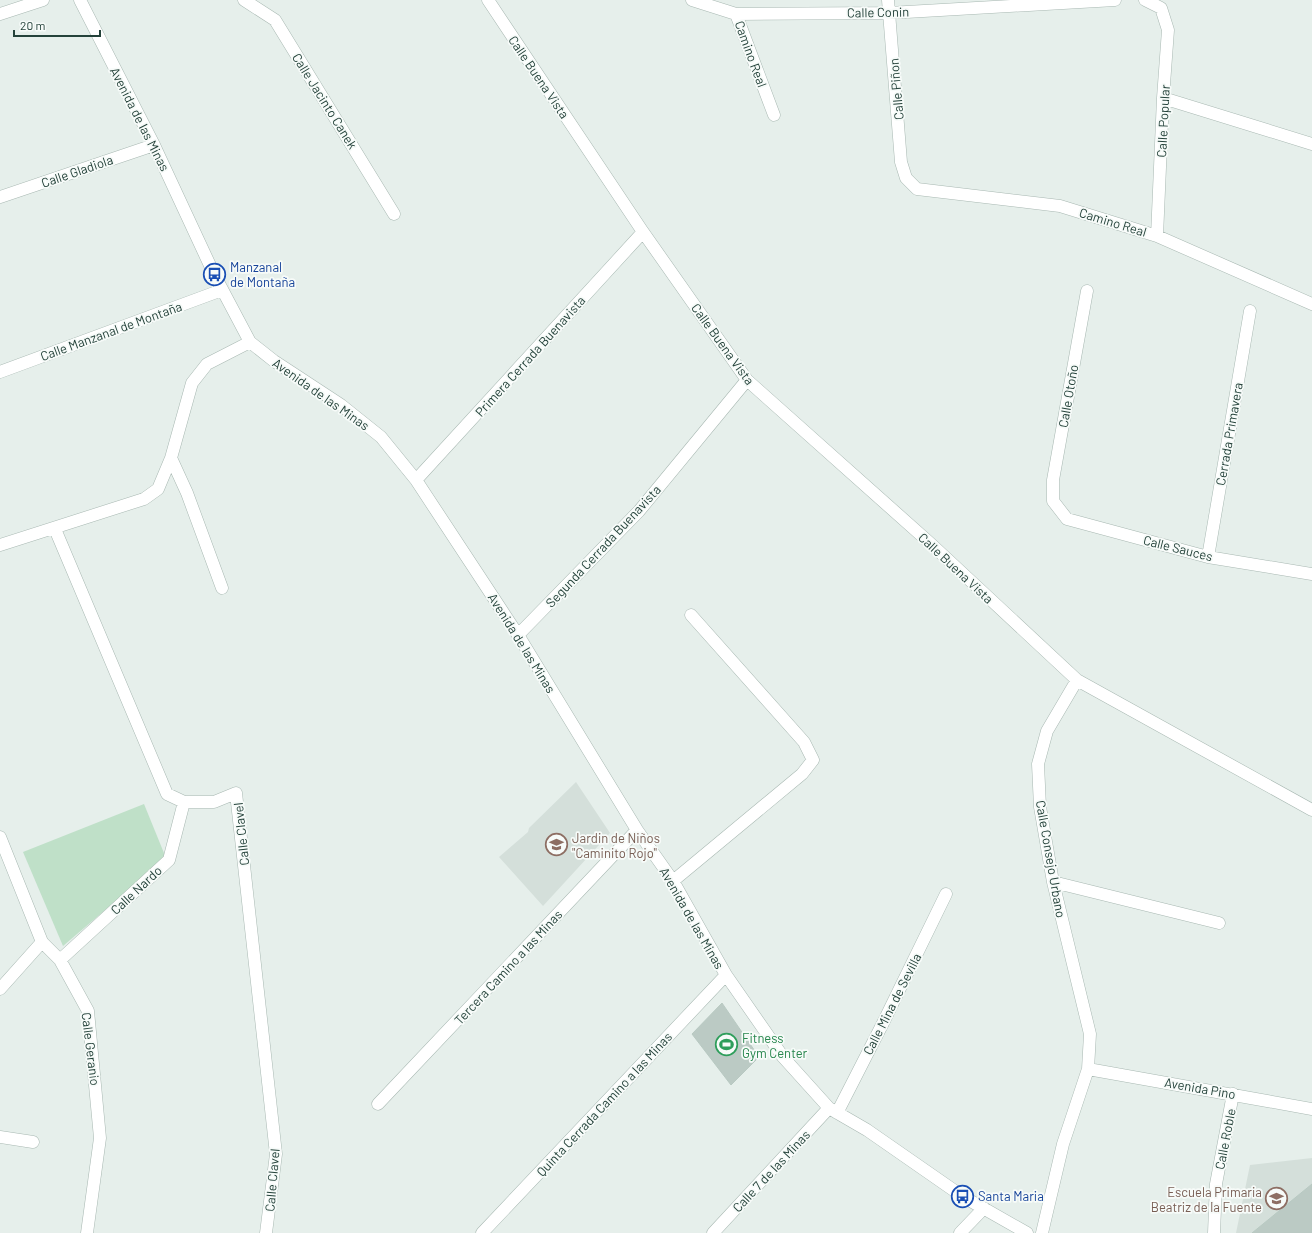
<svg xmlns="http://www.w3.org/2000/svg" width="1312" height="1233" viewBox="0 0 1312 1233" font-family="Barlow,sans-serif">
  <style>
    .built { fill: #d4dfda }
    .green { fill: #bfe0c8 }
    .building { fill: #bbcac4; stroke: #b8c9c2 }
    .lines { fill: none; stroke-linecap: round; stroke-linejoin: round }
    .minor-casing { stroke: #a8b8b2; stroke-width: 13 }
    .minor { stroke: #fff; stroke-width: 12 }
    .labels { text-anchor: middle; dominant-baseline: central; stroke-width: 3.5; stroke-linejoin: round; paint-order: stroke }
    .street-label { font-size: 13px; fill: #24423a; stroke: #f7fbf9 }
    .transit-label { font-size: 13px; fill: #164399; stroke: #f7fbf9; text-anchor: start }
    .education-label { font-size: 13px; fill: #785e54; stroke: #f7fbf9; text-anchor: start }
    .leisure-label { font-size: 13px; fill: #27864d; stroke: #f7fbf9; text-anchor: start }
  </style>
  <rect width="100%" height="100%" fill="#e6efeb"/>
  <path class="built" d="M576 782 610 833 543 906 499 857 528 832 529 828Z
    M1312 1158V1233H1236L1250 1165Z"/>
  <path class="green" d="M144 804 166 858 63 946 23 852Z"/>
  <path class="building" d="M722 1003 759 1057 731 1085 692 1034Z
    M1312 1184V1233H1252Z"/>
  <g class="lines">
    <defs>
      <path id="minor" d="M80 0 154 145 214 274 250 342 274 361 341 405 381 437 416 480 518 635 637 830 673 881 726 975 783 1057 829 1108 867 1130 962 1196 1027 1233
        M244 0 275 20 394 214
        M488 0 643 232 747 380 931 544 1077 680
        M692 0 736 14 774 115
        M888 0 901 162 906 178 917 189 1060 206 1157 236 1312 304
        M1145 0 1161 8 1168 30 1163 98 1157 236
        M0 14 43 0
        M736 14 889 13 1115 0
        M1163 98 1312 144
        M0 197 154 145
        M1087 291 1053 480V501L1067 519 1208 557 1312 574
        M0 372 222 290
        M171 458 187 493 222 588
        M416 480 643 232
        M55 529 167 794 184 802H214L236 793 276 1154 266 1233
        M0 545 144 499 158 489 171 458 192 383 207 364 250 342
        M1208 557 1250 311
        M518 635 639 511 747 380
        M0 837 42 942 60 960 88 1011 100 1138 87 1233
        M673 881 802 774 813 760 804 742 691 615
        M1053 882 1219 923
        M60 960 169 860 184 802
        M0 989 42 942
        M1088 1069 1312 1109
        M378 1104 637 830
        M837 1113 883 1023 946 894
        M0 1137 33 1142
        M482 1233 726 975
        M713 1233 829 1108
        M960 1233 984 1208
        M1042 1233 1063 1144 1088 1069 1090 1034 1053 882 1040 807 1038 764 1047 731 1077 680 1312 810
        M1214 1233 1216 1184 1233 1094"/>
    </defs>
    <use href="#minor" class="minor-casing"/>
    <use href="#minor" class="minor"/>
  </g>
  <defs>
    <symbol id="bus-ring" viewBox="-11 -11 22 22"><circle r="9.5" fill="#f7fbf9" stroke="#1a4fb4" stroke-width="1.5"/><path d="M-5-6H5V4H4V6H2V4H-2V6H-4V4H-5ZM-3.5-4V0h7V-4ZM-3.5 1.2v1.5H-2V1.2ZM2 1.2v1.5H3.5V1.2Z" fill="#1a4fb4"/></symbol>
    <symbol id="school-ring" viewBox="-11 -11 22 22"><circle r="9.5" fill="#f7fbf9" stroke="#8d6e63" stroke-width="1.5"/><path d="M0-5L7-2L0 1L-7-2ZM-4 1L0 2.5L4 1V4Q0 6-4 4Z" fill="#8d6e63"/></symbol>
    <symbol id="stadium-ring" viewBox="-11 -11 22 22"><circle r="9.5" fill="#f7fbf9" stroke="#2e9e5b" stroke-width="1.5"/><path d="M0-5a6.5 5 0 1 0 0 10a6.5 5 0 1 0 0-10ZM-3.5-1.8h7v3.6h-7Z" fill="#2e9e5b"/></symbol>
  </defs>
  <g fill-rule="evenodd">
    <use href="#bus-ring" x="202" y="262" width="25" height="25"/>
    <use href="#school-ring" x="544" y="832" width="25" height="25"/>
    <use href="#stadium-ring" x="714" y="1032" width="25" height="25"/>
    <use href="#bus-ring" x="950" y="1184" width="25" height="25"/>
    <use href="#school-ring" x="1264" y="1186" width="25" height="25"/>
  </g>
  <g class="labels">
    <g class="street-label">
      <text transform="translate(878 12) rotate(-1)">Calle Conin</text>
      <text transform="translate(751 54) rotate(70)">Camino Real</text>
      <text transform="translate(539 77) rotate(56)">Calle Buena Vista</text>
      <text transform="translate(896 89) rotate(-95)">Calle Piñon</text>
      <text transform="translate(325 101) rotate(58)">Calle Jacinto Canek</text>
      <text transform="translate(140 119) rotate(63)">Avenida de las Minas</text>
      <text transform="translate(1163 121) rotate(-87)">Calle Popular</text>
      <text transform="translate(77 171) rotate(-19)">Calle Gladiola</text>
      <text transform="translate(1113 222) rotate(17)">Camino Real</text>
      <text transform="translate(111 331) rotate(-20)">Calle Manzanal de Montaña</text>
      <text transform="translate(723 344) rotate(54)">Calle Buena Vista</text>
      <text transform="translate(530 356) rotate(-48)">Primera Cerrada Buenavista</text>
      <text transform="translate(321 394) rotate(35)">Avenida de las Minas</text>
      <text transform="translate(1068 396) rotate(-80)">Calle Otoño</text>
      <text transform="translate(1229 434) rotate(-80)">Cerrada Primavera</text>
      <text transform="translate(603 546) rotate(-47)">Segunda Cerrada Buenavista</text>
      <text transform="translate(1178 548) rotate(14)">Calle Sauces</text>
      <text transform="translate(956 568) rotate(43)">Calle Buena Vista</text>
      <text transform="translate(522 643) rotate(58)">Avenida de las Minas</text>
      <text transform="translate(241 834) rotate(-96)">Calle Clavel</text>
      <text transform="translate(1051 859) rotate(80)">Calle Consejo Urbano</text>
      <text transform="translate(136 890) rotate(-43)">Calle Nardo</text>
      <text transform="translate(692 918) rotate(60)">Avenida de las Minas</text>
      <text transform="translate(508 967) rotate(-47)">Tercera Camino a las Minas</text>
      <text transform="translate(892 1004) rotate(-63)">Calle Mina de Sevilla</text>
      <text transform="translate(91 1049) rotate(83)">Calle Geranio</text>
      <text transform="translate(1200 1088) rotate(10)">Avenida Pino</text>
      <text transform="translate(604 1104) rotate(-47)">Quinta Cerrada Camino a las Minas</text>
      <text transform="translate(1225 1139) rotate(-79)">Calle Roble</text>
      <text transform="translate(771 1171) rotate(-47)">Calle 7 de las Minas</text>
      <text transform="translate(272 1180) rotate(-85)">Calle Clavel</text>
    </g>
    <g class="transit-label">
      <text x="230" y="267">Manzanal<tspan x="230" dy="15">de Montaña</tspan></text>
      <text x="978" y="1196">Santa Maria</text>
    </g>
    <g class="education-label">
      <text x="572" y="838">Jardin de Niños<tspan x="572" dy="15">"Caminito Rojo"</tspan></text>
      <text x="1262" y="1192" text-anchor="end">Escuela Primaria<tspan x="1262" dy="15">Beatriz de la Fuente</tspan></text>
    </g>
    <g class="leisure-label">
      <text x="742" y="1038">Fitness<tspan x="742" dy="15">Gym Center</tspan></text>
    </g>
  </g>
  <path d="M14 30v6h86v-6" fill="none" stroke="#24423a" stroke-width="2"/>
  <text x="20" y="30" font-size="12" fill="#24423a" stroke="#f7fbf9" stroke-width="3" paint-order="stroke">20 m</text>
</svg>
